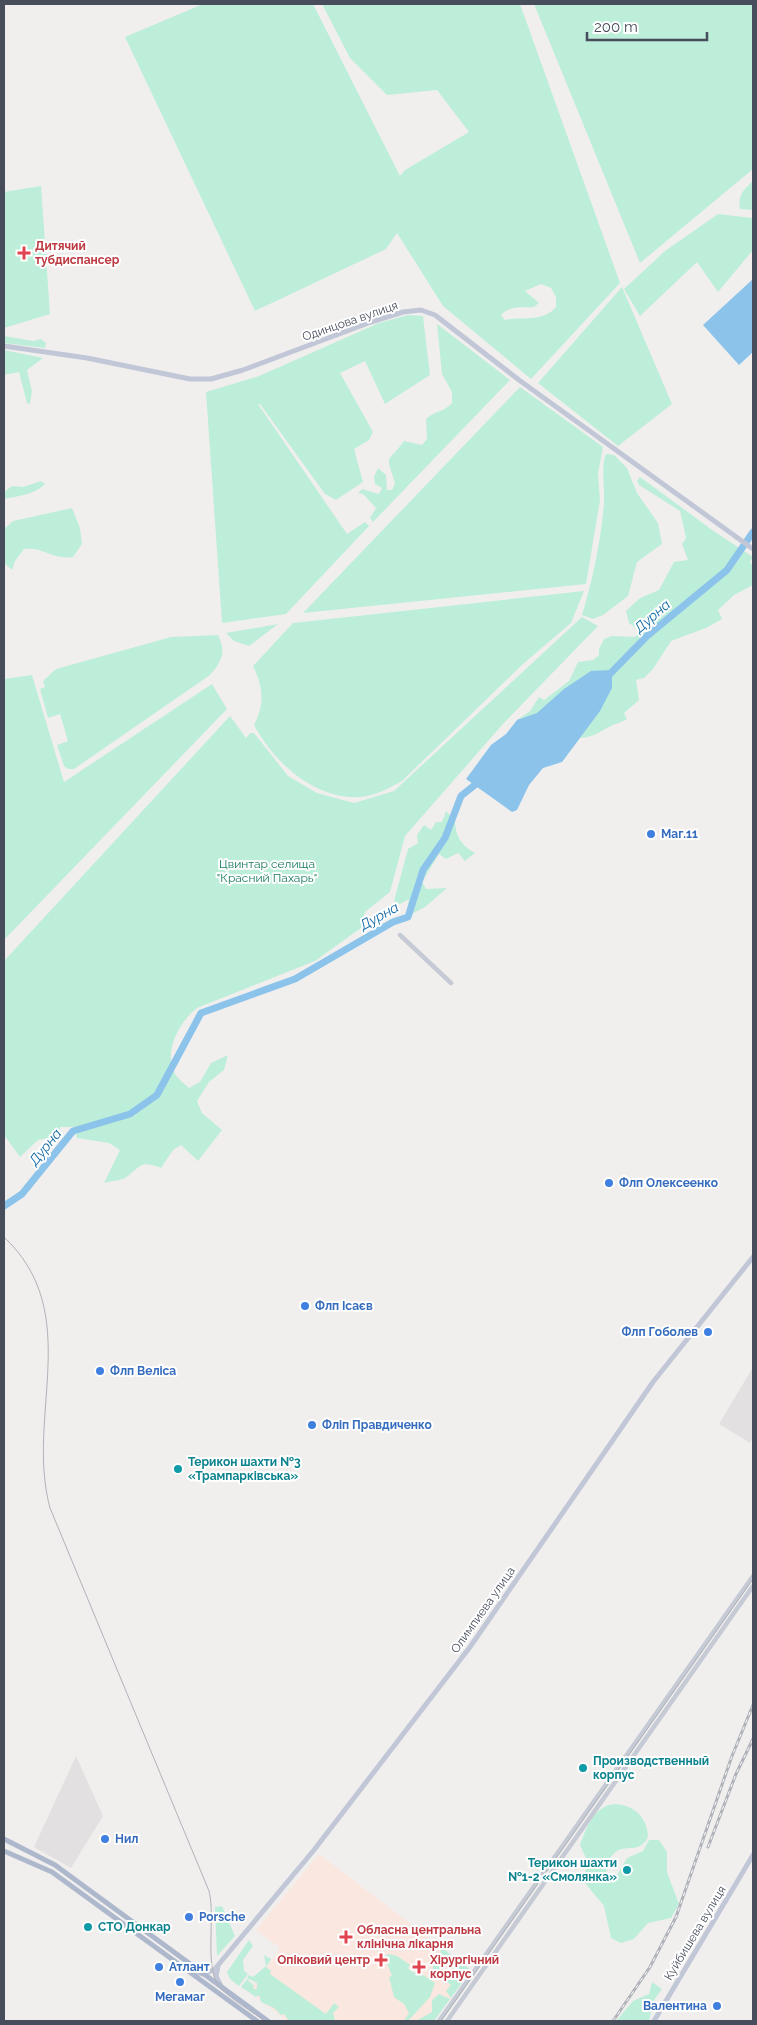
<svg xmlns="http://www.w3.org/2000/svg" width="757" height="2025" viewBox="0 0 757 2025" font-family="Raleway,sans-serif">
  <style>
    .education { fill: #e2e0e0 }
    .medical { fill: #fae7df }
    .green { fill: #bdeeda; fill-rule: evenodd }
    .water { fill: #8bc3ea }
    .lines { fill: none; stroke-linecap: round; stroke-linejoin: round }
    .river { stroke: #8bc3ea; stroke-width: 7 }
    .tertiary { stroke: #c5cad5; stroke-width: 4.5 }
    .secondary { stroke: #c1c7d7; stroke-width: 5 }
    .primary { stroke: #aeb8cd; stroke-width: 5 }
    .tram { stroke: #b0b2b9; stroke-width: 1 }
    .rail-casing { stroke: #b0b2b9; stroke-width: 3 }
    .rail { stroke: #fff; stroke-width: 1; stroke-dasharray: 4; stroke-linecap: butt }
    .health-dot { fill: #e0444e; stroke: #fff; stroke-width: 2 }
    .shop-dot { fill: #3f7fe0; stroke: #fff; stroke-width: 2 }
    .culture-dot { fill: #0f9aa8; stroke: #fff; stroke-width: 2 }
    .labels { text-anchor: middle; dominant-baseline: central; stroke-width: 4; stroke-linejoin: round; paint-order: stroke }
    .health-label { font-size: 12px; font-weight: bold; fill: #be3a42; stroke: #fff; text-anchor: start }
    .street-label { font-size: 12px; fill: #474d5b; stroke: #fff }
    .shop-label { font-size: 12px; font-weight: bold; fill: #366cbe; stroke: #fff; text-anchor: start }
    .park-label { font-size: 12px; fill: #187c5e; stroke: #fff }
    .culture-label { font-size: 12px; font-weight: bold; fill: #0d838f; stroke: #fff; text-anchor: start }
    .water-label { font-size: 14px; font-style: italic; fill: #0f68a6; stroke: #fff }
  </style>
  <rect width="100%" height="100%" fill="#f1efee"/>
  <path class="education" d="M753 1367V1437L750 1443 719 1424Z
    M76 1756 103 1816 71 1868 34 1847Z"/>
  <path class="medical" d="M319 1854 471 1970 434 2021H287L249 1992 279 1950V1947L256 1930Z"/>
  <path class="green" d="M203 4H313L400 176 405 170 469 132 437 90 387 95 350 58 322 4H520L620 283 531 379 443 306 397 233 386 249 255 311 125 37ZM541 284 551 288 556 297V307C542 323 523 316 505 320L501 315C511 305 521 308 534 307L539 303 525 291Z
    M534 4H753V169L640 263Z
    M753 181V210L740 209C737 196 744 189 753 181Z
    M41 186 50 314 4 328V192Z
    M718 214 753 218V250L718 292 697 262 640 316 624 289 665 251Z
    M622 287 672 404 618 446 538 383Z
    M408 315 423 316 430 375 385 404 365 361 340 373 373 432 369 440 354 449 363 482 336 500 325 494 260 404H258L347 534 365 522 369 526 286 614 222 623 206 392 259 376 379 323Z
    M437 324 510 380 373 522 370 518 376 508 363 494 358 493 362 489 379 494 382 488 375 484 374 477 378 468 386 475 387 490H392L395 483C385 451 387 465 404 441L422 445 427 439 426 419C434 411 444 412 452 403V392L442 374Z
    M4 336 33 341 41 339 46 343 45 348 4 343Z
    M4 350 43 358 27 370 32 391 30 404 27 403 19 372 4 375Z
    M520 387 603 447 598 473 600 500 586 584 303 613Z
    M607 454 614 455 627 468 637 493 658 523 662 544 637 562 628 596 603 615 593 619 582 615C593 579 601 540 604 502 605 486 601 472 605 456Z
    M640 477 715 532 753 557 750 562 753 566V585L734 595 718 610 722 619 706 628 671 641 653 669 644 678 636 680 639 700 624 713 627 719C621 723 616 723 611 726 598 732 595 737 580 738L562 762 517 720 530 711 539 697 544 700 569 681 578 662 593 660 599 655V649L604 639 612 636 635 637 640 631 629 623 626 611 640 598 659 590 674 562 688 560 682 544 686 538 680 511 639 485 637 481Z
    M41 481 45 484C34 495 18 496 4 499V492L12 486 23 487Z
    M72 508 80 528 82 544 73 557C51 560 45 547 24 549L15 561 12 570 4 563V529L13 521Z
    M584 591 571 623 523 664 402 781C389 788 376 796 360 797 314 800 273 761 254 725 265 704 263 686 253 666L293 623Z
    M582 617 598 626 502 725 405 836 390 892 365 912 361 928 315 961 197 1008C179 1022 163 1052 175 1074 178 1079 185 1084 189 1088L200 1082 211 1063 228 1055 224 1070 209 1082 197 1101 202 1113 222 1130 198 1161 181 1145 173 1150 161 1168C138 1159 141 1168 125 1178 119 1181 111 1181 104 1183L120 1150 109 1143 77 1138 74 1127H60V1136L38 1140 20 1157 4 1135V961L230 716 246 738 250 733H254L288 776 317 793 354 803 394 791Z
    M278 624 249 646 234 641 226 633Z
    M218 635C227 653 221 662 210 675L74 769H68L64 766 57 745 68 741 60 714 48 718 40 689 45 687 43 681 56 669 171 637Z
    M32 675 64 782 212 684 227 709 4 940V679Z
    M446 811 455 821C456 837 461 845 475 853L465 861 458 853 446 859 439 854 422 882 426 889 447 888 425 907 414 913 407 909 409 899 400 904 394 901 408 849 418 843 417 835 424 825 431 830 436 822H442Z
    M615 1804C631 1805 643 1813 647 1829 648 1834 649 1839 644 1843 632 1855 619 1838 606 1865L607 1874 617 1875 627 1858 643 1851 649 1840H659L667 1852V1872L679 1904 671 1918 648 1923 634 1939 621 1943 611 1938 604 1906 585 1883 586 1858 580 1845C586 1828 595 1805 615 1804Z
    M222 1906 235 1936 217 1956 215 1907Z
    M249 1940 253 1946 243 1960 244 1971 248 1974 239 1986 230 1979 227 1972Z
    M279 1947 266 1967 271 1971 270 1974 326 2014 334 2003 339 2007 333 2013 335 2021H289L284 2014 281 2015 274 2008 261 2002 259 1995 256 1997 241 1987 247 1979 254 1986 253 1989H257V1983L247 1978 249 1975 253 1977 266 1966 264 1955 271 1959Z
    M441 1947 471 1970 451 1998 446 1991 451 1985 444 1980 454 1968 443 1961 438 1971 440 1973 438 1976 433 1973V1966L440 1955Z
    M389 1954 397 1956 410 1965 408 1968 414 1973 416 1970 435 1983 430 1997 408 2021H404L409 2013 404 2004 394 1997 389 1977 392 1976 384 1956Z
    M652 1982 662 1989 654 2000 649 2021H616L633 2001 649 1994Z
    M439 1994 450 1999 434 2021H416L432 2012V2000Z"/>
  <path class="water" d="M753 279V352L739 365 703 325Z
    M612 670V688L600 711 562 762 543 768 529 785 517 810 512 812 466 779 491 745 506 734 517 720 537 713 564 689 591 671Z"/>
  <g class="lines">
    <path class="river" d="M605 679 647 636 727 570 753 532
      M4 1206 22 1194 73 1131 130 1114 157 1095 201 1013 295 979 393 922 408 917 423 870 445 838 461 796 481 780"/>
    <path class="tertiary" d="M400 935 451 983
      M439 2021 753 1576
      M447 2021 753 1586"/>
    <path class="secondary" d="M4 346 87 358 190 379H211L243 370 371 322 403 312 421 310 435 315 519 380 753 549
      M218 1966 216 1976 221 1986
      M191 1971 203 1974 214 1970 314 1850 470 1647 653 1382 753 1257
      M654 2021 753 1855"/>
    <path class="primary" d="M4 1839 55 1865 268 2021
      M4 1851 52 1872 257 2021"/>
    <path class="tram" d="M4 1237C85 1313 25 1416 50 1508L209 1891C216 1918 203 1970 221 1989 234 2001 251 2011 265 2021
      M441 2021 753 1579"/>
    <defs>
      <path id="rail" d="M708 1847 736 1774 753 1739
        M613 2021 650 1967 676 1917 732 1756 753 1705"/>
    </defs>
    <use href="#rail" class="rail-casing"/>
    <use href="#rail" class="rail"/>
  </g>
  <g class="health-dot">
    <path d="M21.5 245.5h5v5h5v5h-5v5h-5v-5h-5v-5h5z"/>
    <path d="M343.5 1929.5h5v5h5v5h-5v5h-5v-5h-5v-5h5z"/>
    <path d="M378.5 1952.5h5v5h5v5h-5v5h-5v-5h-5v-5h5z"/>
    <path d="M416.5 1959.5h5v5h5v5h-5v5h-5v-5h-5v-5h5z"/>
  </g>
  <g class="shop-dot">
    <circle cx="651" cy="834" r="5"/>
    <circle cx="609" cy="1183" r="5"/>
    <circle cx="305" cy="1306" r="5"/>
    <circle cx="708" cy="1332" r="5"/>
    <circle cx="100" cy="1371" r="5"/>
    <circle cx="312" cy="1425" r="5"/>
    <circle cx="105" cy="1839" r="5"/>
    <circle cx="189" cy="1917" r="5"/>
    <circle cx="159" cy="1967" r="5"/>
    <circle cx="180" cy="1982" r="5"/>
    <circle cx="717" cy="2006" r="5"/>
  </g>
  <g class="culture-dot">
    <circle cx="178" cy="1469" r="5"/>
    <circle cx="583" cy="1768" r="5"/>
    <circle cx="627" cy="1870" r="5"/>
    <circle cx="88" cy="1927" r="5"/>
  </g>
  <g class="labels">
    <g class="health-label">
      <text x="35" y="246">Дитячий<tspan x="35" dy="14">тубдиспансер</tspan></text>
      <text x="357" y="1930">Обласна центральна<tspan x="357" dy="14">клінічна лікарня</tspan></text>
      <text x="370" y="1960" text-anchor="end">Опіковий центр</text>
      <text x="430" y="1960">Хірургічний<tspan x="430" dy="14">корпус</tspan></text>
    </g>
    <g class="street-label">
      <text transform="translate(350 321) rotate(-19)">Одинцова вулиця</text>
      <text transform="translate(483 1610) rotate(-55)">Олимпиева улица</text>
      <text transform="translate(695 1933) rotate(-59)">Куйбишева вулиця</text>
    </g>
    <g class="shop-label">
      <text x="661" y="834">Маг.11</text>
      <text x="619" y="1183">Флп Олексеенко</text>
      <text x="315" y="1306">Флп Ісаєв</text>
      <text x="698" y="1332" text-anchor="end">Флп Гоболев</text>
      <text x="110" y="1371">Флп Веліса</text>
      <text x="322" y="1425">Фліп Правдиченко</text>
      <text x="115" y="1839">Нил</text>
      <text x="199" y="1917">Porsche</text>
      <text x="169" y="1967">Атлант</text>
      <text x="180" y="1997" text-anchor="middle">Мегамаг</text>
      <text x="707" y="2006" text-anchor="end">Валентина</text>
    </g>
    <g class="park-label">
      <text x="267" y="864">Цвинтар селища<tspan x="267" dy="14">"Красний Пахарь"</tspan></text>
    </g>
    <g class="culture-label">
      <text x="188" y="1462">Терикон шахти №3<tspan x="188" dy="14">«Трампарківська»</tspan></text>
      <text x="593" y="1761">Производственный<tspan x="593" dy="14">корпус</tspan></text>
      <text x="617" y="1863" text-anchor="end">Терикон шахти<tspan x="617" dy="14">№1-2 «Смолянка»</tspan></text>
      <text x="98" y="1927">СТО Донкар</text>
    </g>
    <g class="water-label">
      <text transform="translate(652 616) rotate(-41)">Дурна</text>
      <text transform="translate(379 916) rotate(-29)">Дурна</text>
      <text transform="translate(45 1147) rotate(-51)">Дурна</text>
    </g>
  </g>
  <rect width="757" height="2025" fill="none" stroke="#474d5b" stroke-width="10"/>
  <path d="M587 32v8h120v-8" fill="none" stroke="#474d5b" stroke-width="2.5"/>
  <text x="594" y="32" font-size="15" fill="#474d5b" stroke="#ffffff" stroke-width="4" paint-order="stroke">200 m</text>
</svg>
